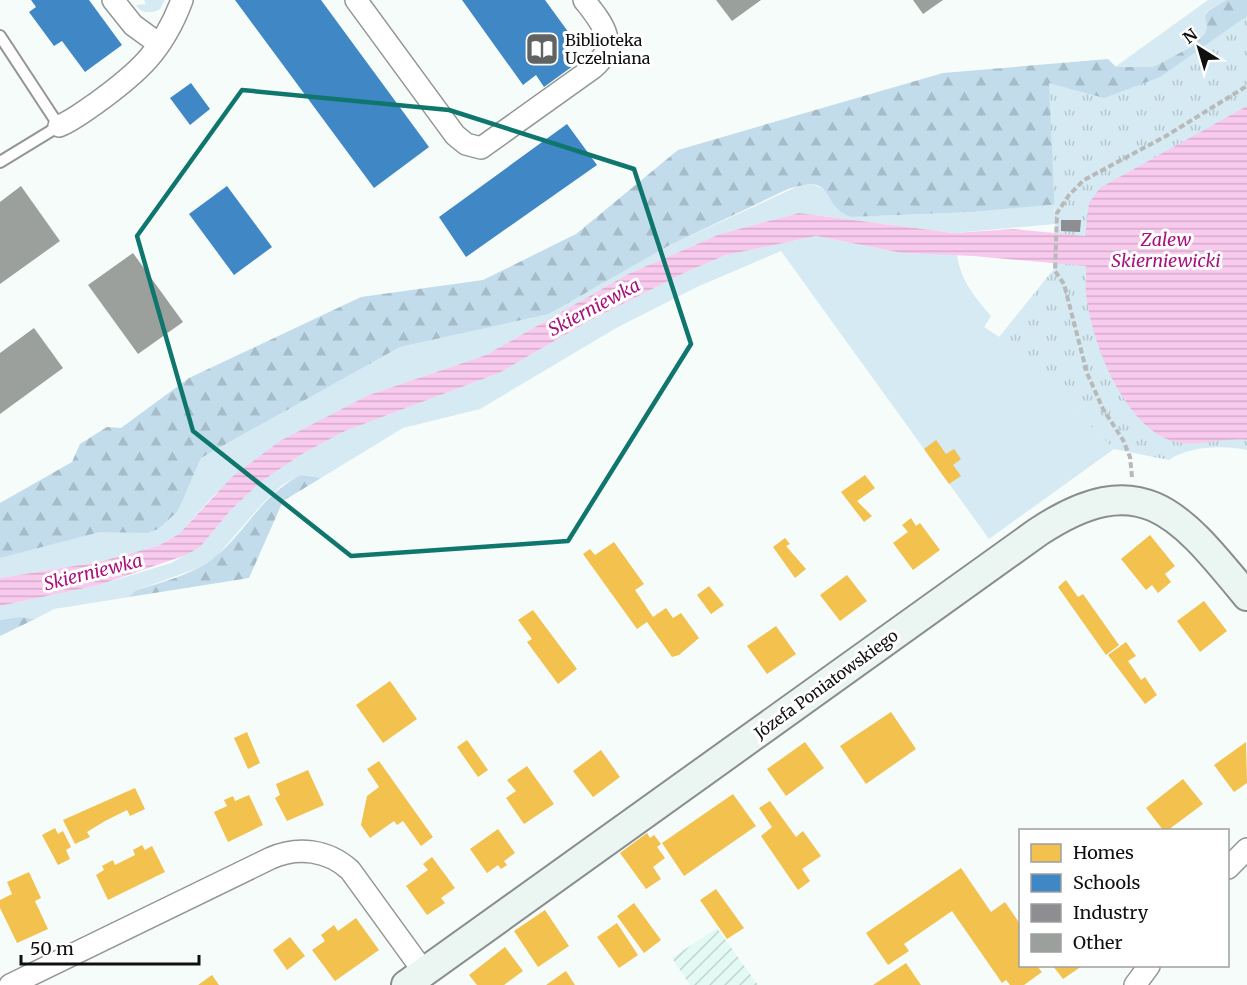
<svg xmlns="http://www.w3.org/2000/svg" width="1247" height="985" viewBox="0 0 1247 985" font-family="Merriweather,serif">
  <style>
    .farmland { fill: url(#farmland-furrows) }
    .grass { fill: #d5eaf2 }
    .forest { fill: url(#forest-firs) }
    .park { fill: url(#park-tufts) }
    .water { fill: url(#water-rules) }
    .homes { fill: #f2c14e }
    .schools { fill: #3f88c5 }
    .industry { fill: #8d8d92 }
    .building { fill: #9ba09d }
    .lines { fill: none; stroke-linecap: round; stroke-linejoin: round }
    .lane-casing { stroke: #949695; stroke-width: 14 }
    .street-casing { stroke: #949695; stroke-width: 24 }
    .secondary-casing { stroke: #8a8d8c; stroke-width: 32 }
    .path { stroke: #b8b9b9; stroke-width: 4; stroke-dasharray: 6 3; stroke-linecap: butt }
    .lane { stroke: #fefffe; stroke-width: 10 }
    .street { stroke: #fefffe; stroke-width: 21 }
    .secondary { stroke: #ebf6f3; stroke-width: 28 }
    .marked { fill: none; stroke: #0f766e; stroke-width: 4.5; stroke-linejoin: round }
    .labels { text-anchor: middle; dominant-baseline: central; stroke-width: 6; stroke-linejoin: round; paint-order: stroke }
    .poi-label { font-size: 16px; fill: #101010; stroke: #fff; text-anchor: start }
    .street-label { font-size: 16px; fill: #101010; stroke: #fff }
    .water-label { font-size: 18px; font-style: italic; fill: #a9127c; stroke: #fff }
  </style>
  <defs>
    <pattern id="farmland-furrows" width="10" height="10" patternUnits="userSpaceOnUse" patternTransform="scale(1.5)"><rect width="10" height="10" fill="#e2f9f4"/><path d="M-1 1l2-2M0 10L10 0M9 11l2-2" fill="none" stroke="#c1d4d0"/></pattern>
    <pattern id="forest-firs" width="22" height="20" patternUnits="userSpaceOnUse" patternTransform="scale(1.5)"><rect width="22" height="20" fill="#c2dceb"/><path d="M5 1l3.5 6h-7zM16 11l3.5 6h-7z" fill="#a6bcc8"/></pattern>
    <pattern id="park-tufts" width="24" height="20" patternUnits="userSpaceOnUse" patternTransform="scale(1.5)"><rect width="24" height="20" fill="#d5eaf2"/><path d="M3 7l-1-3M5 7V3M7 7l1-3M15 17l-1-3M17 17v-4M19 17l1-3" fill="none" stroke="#b6c8ce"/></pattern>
    <pattern id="water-rules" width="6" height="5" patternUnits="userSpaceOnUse" patternTransform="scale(1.5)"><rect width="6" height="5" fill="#f8caee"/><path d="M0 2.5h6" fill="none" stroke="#d4accb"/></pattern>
  </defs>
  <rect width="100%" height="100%" fill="#f6fcfa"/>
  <path class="farmland" d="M717 928 758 985H690L672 958Z"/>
  <path class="grass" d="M144 0H165L160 9C152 14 141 14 136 5L146 4Z
    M1208 0H1226L1207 11 1205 16 1207 27 1205 33 1191 47 1153 67H1115Z
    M803 184C828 184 835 200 851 217L973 212 1054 204 1055 224 954 233 799 213 720 234 628 274 486 355 369 395 215 494 179 534 158 546 98 562 0 578V558L178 511 201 458 400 347 549 314 668 246Z
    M816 236 902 253 957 255C961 281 974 296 991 316L984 327 1004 340 1114 449 989 539 781 251 697 287 618 327 480 409 403 428 321 478 301 475 282 485 262 504 216 557 198 568 135 591 129 597 54 609 35 619 19 617 0 620V606L99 585 171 563 200 547 231 510 262 481 302 454 345 431 499 373 589 321 684 273 726 255Z"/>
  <path class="forest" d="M1226 0H1247V66L1059 204 973 212 851 217C818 204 838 172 788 189L668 246 549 314 400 347 201 458 178 511 158 529 147 533 100 532 0 558V503L72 462 80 444 107 427 121 428 189 378 361 297 483 280 576 234 678 150 943 73 1108 59 1116 67H1153L1191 47 1205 33 1207 27 1205 16 1208 11Z
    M301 475 321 478 283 501 249 578 129 597 135 591C161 582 193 575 215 557 248 530 259 497 301 475Z
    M19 617 35 619 0 636V620Z"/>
  <path class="park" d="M1247 16V450C1224 445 1188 446 1169 460L1114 449 999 337 1057 265 1049 83 1104 98 1160 77Z"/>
  <path class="water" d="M1247 106V440C1223 437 1193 449 1169 440 1122 421 1091 341 1086 293 1085 284 1087 275 1086 266L973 256 902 253 816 236 726 255 684 273 589 321 499 373 345 431 302 454 262 481 231 510 200 547 186 555 99 585 0 606V578L98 562 158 546 179 534 232 477 280 441 369 395 486 355 628 274 720 234 799 213 954 233 1013 229 1085 236 1089 203 1100 188Z"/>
  <path class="homes" d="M936 440 946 454 954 449 961 459 953 465 961 476 949 484 924 449Z
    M865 475 875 488 857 501 872 516 864 522 841 492Z
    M911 518 916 526 920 523 940 550 913 570 893 543 908 532 902 525Z
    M1150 535 1175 566 1165 574 1171 582 1158 593 1152 585 1146 590 1121 559Z
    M785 538 790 544 786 546 806 569 795 578 773 547Z
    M614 542 644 584 635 590 653 617 666 608 673 618 681 613 699 638 679 655 672 657 647 622 637 629 583 554 590 549 595 555Z
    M847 575 867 601 840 621 820 595Z
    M1066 580 1078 597 1083 594 1119 645 1106 655 1058 587Z
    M709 586 724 605 711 614 697 595Z
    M1204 601 1227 631 1200 652 1177 621Z
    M533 610 577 669 558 684 527 642 532 639 518 620Z
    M776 626 796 654 767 674 747 646Z
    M1126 642 1136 656 1128 661 1141 680 1145 677 1157 695 1145 704 1108 655Z
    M390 681 417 719 383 743 356 705Z
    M891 712 916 749 866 784 840 746Z
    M247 732 260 763 248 769 234 738Z
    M467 740 488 770 478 777 457 747Z
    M805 742 824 768 786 796 767 769Z
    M1246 742 1247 783 1234 792 1214 765Z
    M601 750 620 777 593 797 573 771Z
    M379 761 433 837 421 846 403 821 397 825 394 821 370 838 361 825 367 796 379 787 367 769Z
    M527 766 554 804 524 824 506 798 516 791 507 780Z
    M308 770 324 805 287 821 275 798 280 795 276 784Z
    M1183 779 1203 804 1168 830H1163L1146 808Z
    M135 788 145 809 130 816 127 810 105 821 87 832 90 837 75 844 63 820Z
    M733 794 756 826 684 876 662 843Z
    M249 795 263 825 228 842 214 812 227 806 224 800 233 796 235 801Z
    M770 801 796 837 803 831 821 856 802 869 810 881 798 890 761 836 772 827 759 808Z
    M55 828 58 834 63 831 71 847 66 850 70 859 58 865 42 835Z
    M498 829 515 853 504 861 507 865 501 869 498 865 487 873 470 849Z
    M647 833 650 838 654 835 661 844 657 847 665 858 653 867 661 879 646 889 620 853Z
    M142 845 145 850 152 846 165 872 108 900 96 875 104 870 102 866 113 860 115 865 135 855 133 850Z
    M432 857 455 888 441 898 445 903 427 915 406 886 428 870 423 864Z
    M961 868 991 912 1005 902 1020 924V966H1037L1042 972 1024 985H1010L1006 980 1002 983 952 911 904 944 909 951 888 965 866 933Z
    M29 872 41 898 35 901 48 929 17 943 0 908V900L12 894 7 882Z
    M716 889 744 928 727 939 700 900Z
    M634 903 661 940 644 953 617 916Z
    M545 910 569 946 538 967 514 931Z
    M356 918 379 950 335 981 312 950 325 941 321 935 334 925 338 931Z
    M617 923 638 955 619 968 597 937Z
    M290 937 305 956 287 970 273 950Z
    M505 947 523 971 504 985H477L469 975Z
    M906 963 921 985H873Z
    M1053 966H1082L1063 979Z
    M566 971 575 985H546Z
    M212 975 219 985H198Z"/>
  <path class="schools" d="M31 0H89L122 45 85 72 62 41 54 46 29 12 36 7Z
    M235 0H321L429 147 374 188Z
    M462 0H545L577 44 568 50 577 63 544 87 536 75 523 85Z
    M191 83 210 109 190 125 170 98Z
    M567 124 597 165 466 257 439 217Z
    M227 186 272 247 234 275 189 214Z"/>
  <path class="industry" d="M1061 220H1081L1080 232 1061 231Z"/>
  <path class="building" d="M716 0H761L732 21Z
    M913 0H943L923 14Z
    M21 186 60 241 0 284V202Z
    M133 253 183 322 138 354 88 285Z
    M34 328 63 368 0 414V353Z"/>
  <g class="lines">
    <defs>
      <path id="lane" d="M0 36 59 126 0 162"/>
      <path id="street" d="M113 0 133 25 159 44
        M356 0 455 135 466 144 481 148 593 68C621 44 602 23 584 0
        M59 126C72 121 83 112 95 104 138 73 163 51 182 0
        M1228 868 1247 849
        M10 985 271 858C298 846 328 850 350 870L424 972
        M1135 985 1149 966"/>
      <path id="secondary" d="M406 985 1038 532C1142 463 1181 516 1247 596"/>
    </defs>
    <use href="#lane" class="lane-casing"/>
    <use href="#street" class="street-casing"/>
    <use href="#secondary" class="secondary-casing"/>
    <path class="path" d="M1132 477 1130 457 1123 440 1103 409 1087 373 1064 284 1055 271 1057 213 1069 195 1084 180 1166 136 1247 86"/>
    <use href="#lane" class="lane"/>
    <use href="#street" class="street"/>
    <use href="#secondary" class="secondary"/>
  </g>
  <path class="marked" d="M242 90 449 110 634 169 691 344 568 541 351 556 193 431 137 236Z"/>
  <defs>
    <symbol id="library-square" viewBox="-11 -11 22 22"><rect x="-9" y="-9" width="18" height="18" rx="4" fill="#606362" stroke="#fff"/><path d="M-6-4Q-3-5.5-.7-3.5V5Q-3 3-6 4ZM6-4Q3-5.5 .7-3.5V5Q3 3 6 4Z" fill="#fff"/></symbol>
  </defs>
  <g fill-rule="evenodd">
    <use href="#library-square" x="523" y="30" width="38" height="38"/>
  </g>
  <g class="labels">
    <g class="poi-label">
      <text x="565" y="40">Biblioteka<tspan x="565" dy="18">Uczelniana</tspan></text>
    </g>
    <g class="street-label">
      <text transform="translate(826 684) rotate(-36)">Józefa Poniatowskiego</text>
    </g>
    <g class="water-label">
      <text x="1166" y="239">Zalew<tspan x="1166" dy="21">Skierniewicki</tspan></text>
      <text transform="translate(594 307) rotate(-28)">Skierniewka</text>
      <text transform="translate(93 572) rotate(-14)">Skierniewka</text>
    </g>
  </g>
  <rect x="1019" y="829" width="210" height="138" fill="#ffffff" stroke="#9f9f9f" stroke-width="1.5"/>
  <rect x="1031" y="844" width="30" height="18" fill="#f2c14e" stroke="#9f9f9f" stroke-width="1.5"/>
  <text x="1073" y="859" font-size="18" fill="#101010">Homes</text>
  <rect x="1031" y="874" width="30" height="18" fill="#3f88c5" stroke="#9f9f9f" stroke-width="1.5"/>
  <text x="1073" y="889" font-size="18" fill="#101010">Schools</text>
  <rect x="1031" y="904" width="30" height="18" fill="#8d8d92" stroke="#9f9f9f" stroke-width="1.5"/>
  <text x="1073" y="919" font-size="18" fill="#101010">Industry</text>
  <rect x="1031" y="934" width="30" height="18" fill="#9ba09d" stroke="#9f9f9f" stroke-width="1.5"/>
  <text x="1073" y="949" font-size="18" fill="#101010">Other</text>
  <g transform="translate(1199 48) rotate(323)" stroke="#ffffff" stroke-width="4.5" paint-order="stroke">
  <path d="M0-4.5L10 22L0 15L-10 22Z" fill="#101010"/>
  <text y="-9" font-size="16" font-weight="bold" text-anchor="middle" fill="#101010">N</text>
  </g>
  <path d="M21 955v9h178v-9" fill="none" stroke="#101010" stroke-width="3"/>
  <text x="30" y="955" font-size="18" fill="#101010" stroke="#ffffff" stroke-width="4.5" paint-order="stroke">50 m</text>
</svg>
